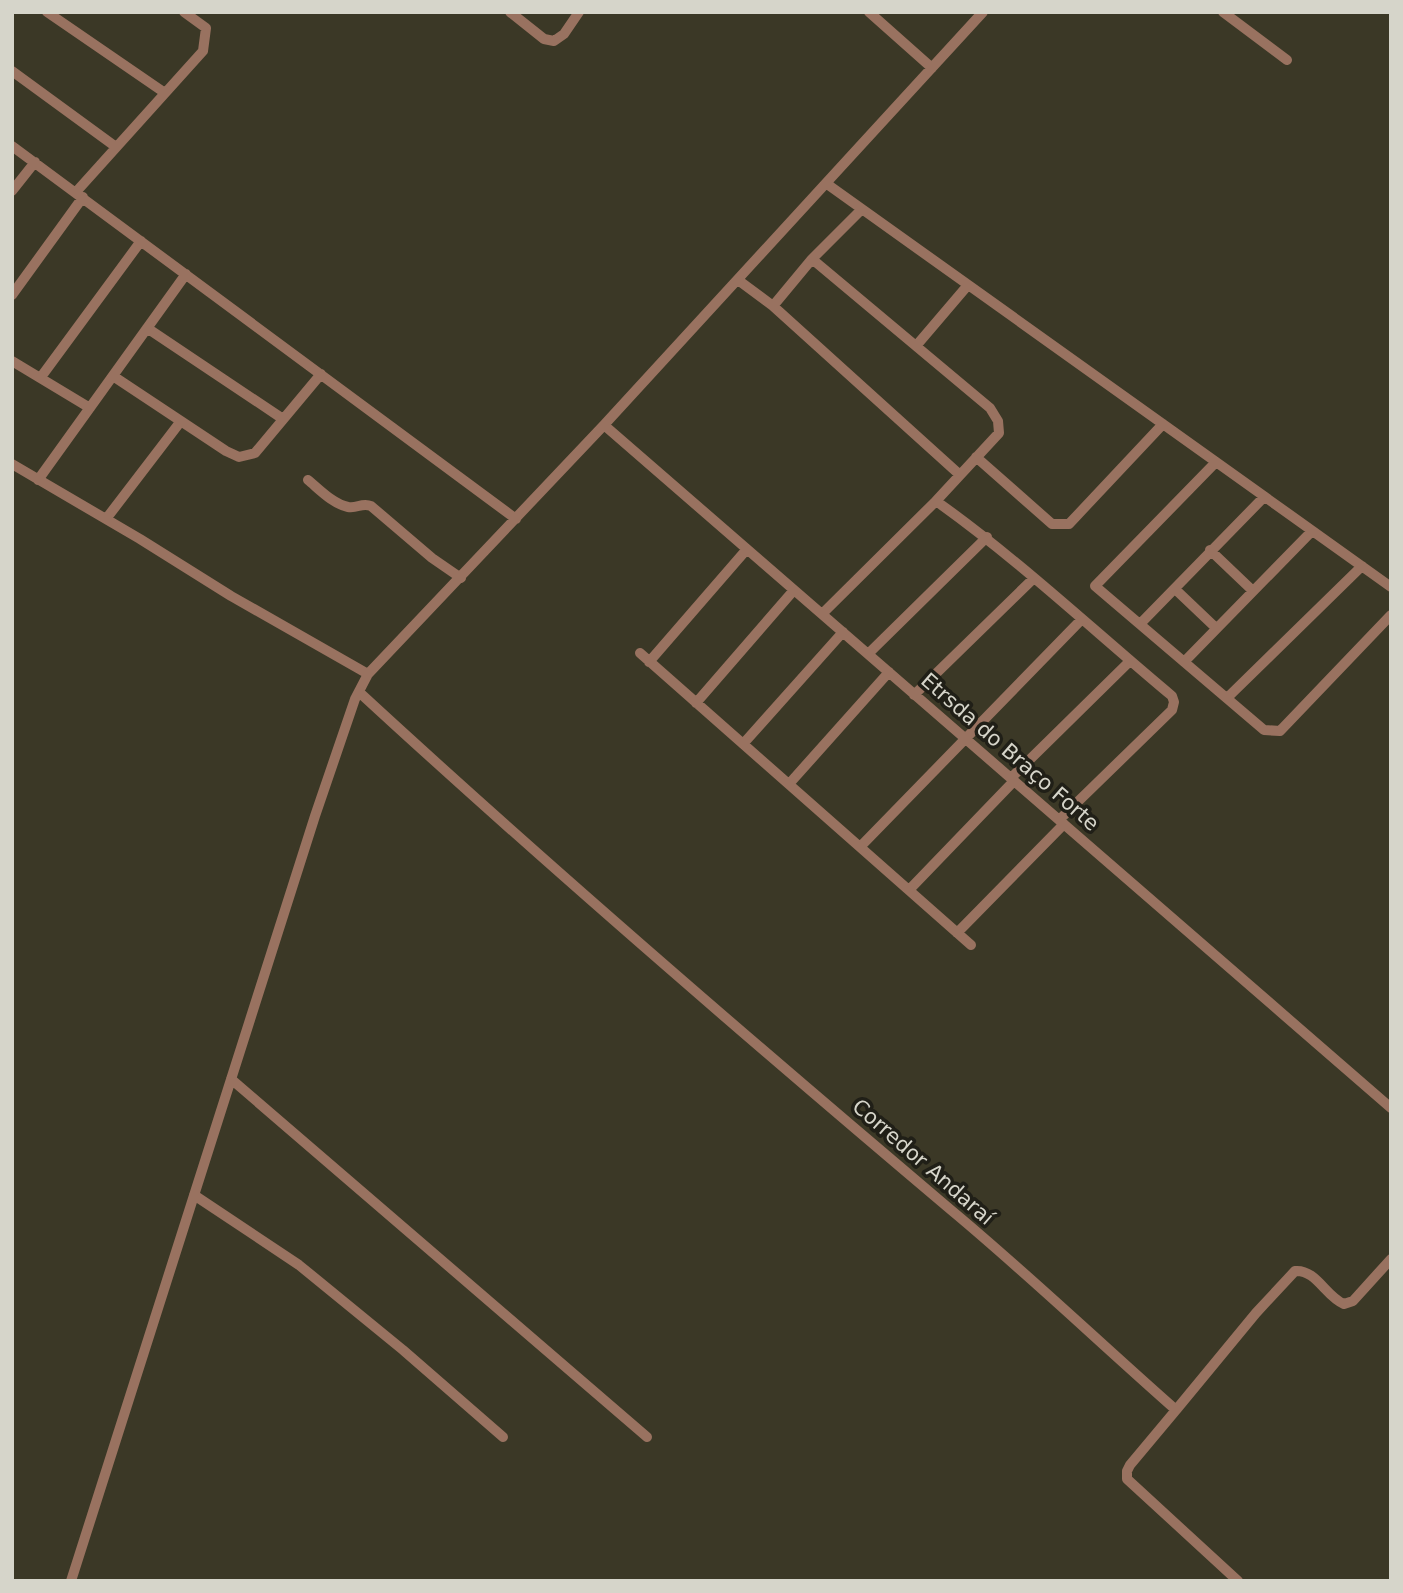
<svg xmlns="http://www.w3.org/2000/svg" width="1403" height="1593" viewBox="0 0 1403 1593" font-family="'DejaVu Sans',sans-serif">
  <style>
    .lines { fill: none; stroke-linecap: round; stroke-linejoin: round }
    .minor { stroke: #997260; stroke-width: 10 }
    .labels { text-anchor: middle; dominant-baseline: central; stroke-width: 7; stroke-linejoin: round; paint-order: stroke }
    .street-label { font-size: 21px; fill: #d6d5ca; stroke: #201f17 }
  </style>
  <rect width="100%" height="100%" fill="#3b3826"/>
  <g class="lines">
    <path class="minor" d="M47 12 165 93
      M510 12 544 39 554 41 564 34 579 12
      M869 12 932 68
      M1223 12 1287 60
      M12 71 116 147
      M12 146 516 519
      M827 184 1391 587
      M12 191 35 162
      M76 192 203 51 206 28 184 12
      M812 259 990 408 998 421 999 433 936 501
      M738 280 773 306 960 475
      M12 295 83 197
      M773 306 812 259 862 209
      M147 328 283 419
      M916 346 968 285
      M12 361 90 408
      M113 376 226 451 239 457 255 453 321 374
      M41 377 141 241
      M604 425 1391 1108
      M976 457 1052 524H1069L1163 424
      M1216 462 1095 586 1264 730 1280 731 1391 615
      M12 464 140 539 231 596 368 674
      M38 480 186 274
      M308 480C319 489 333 504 348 507 357 509 362 502 371 506L432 558 461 578
      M106 519 181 421
      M1210 550 1253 591
      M1175 589 1216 628
      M822 614 936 501C1019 560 1094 631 1172 696L1174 702 1172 710 1059 820
      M1140 624 1264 497
      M640 653 971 945
      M868 654 987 537
      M649 662 747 549
      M1184 662 1312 531
      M359 692C552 870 751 1041 951 1210 1028 1274 1101 1344 1176 1410L1130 1465 1127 1471V1479L1238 1581
      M914 695 1033 579
      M1227 698 1362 566
      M696 703 794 590
      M743 744 843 632
      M1011 778 1130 661
      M789 784 889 672
      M860 847 1081 620
      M909 890 1014 781
      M957 933 1064 824
      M231 1079 647 1437
      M194 1195 299 1265 403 1350 503 1437
      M1176 1410 1256 1313 1295 1271C1316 1269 1326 1297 1344 1304L1353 1301 1391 1259
      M71 1581 315 816 355 699 368 674 604 425 983 12"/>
  </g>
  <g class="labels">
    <g class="street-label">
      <text transform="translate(1010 752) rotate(41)">Etrsda do Braço Forte</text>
      <text transform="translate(923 1162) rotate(41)">Corredor Andaraí</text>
    </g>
  </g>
  <rect width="1403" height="1593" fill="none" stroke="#d6d5ca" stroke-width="28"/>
</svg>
